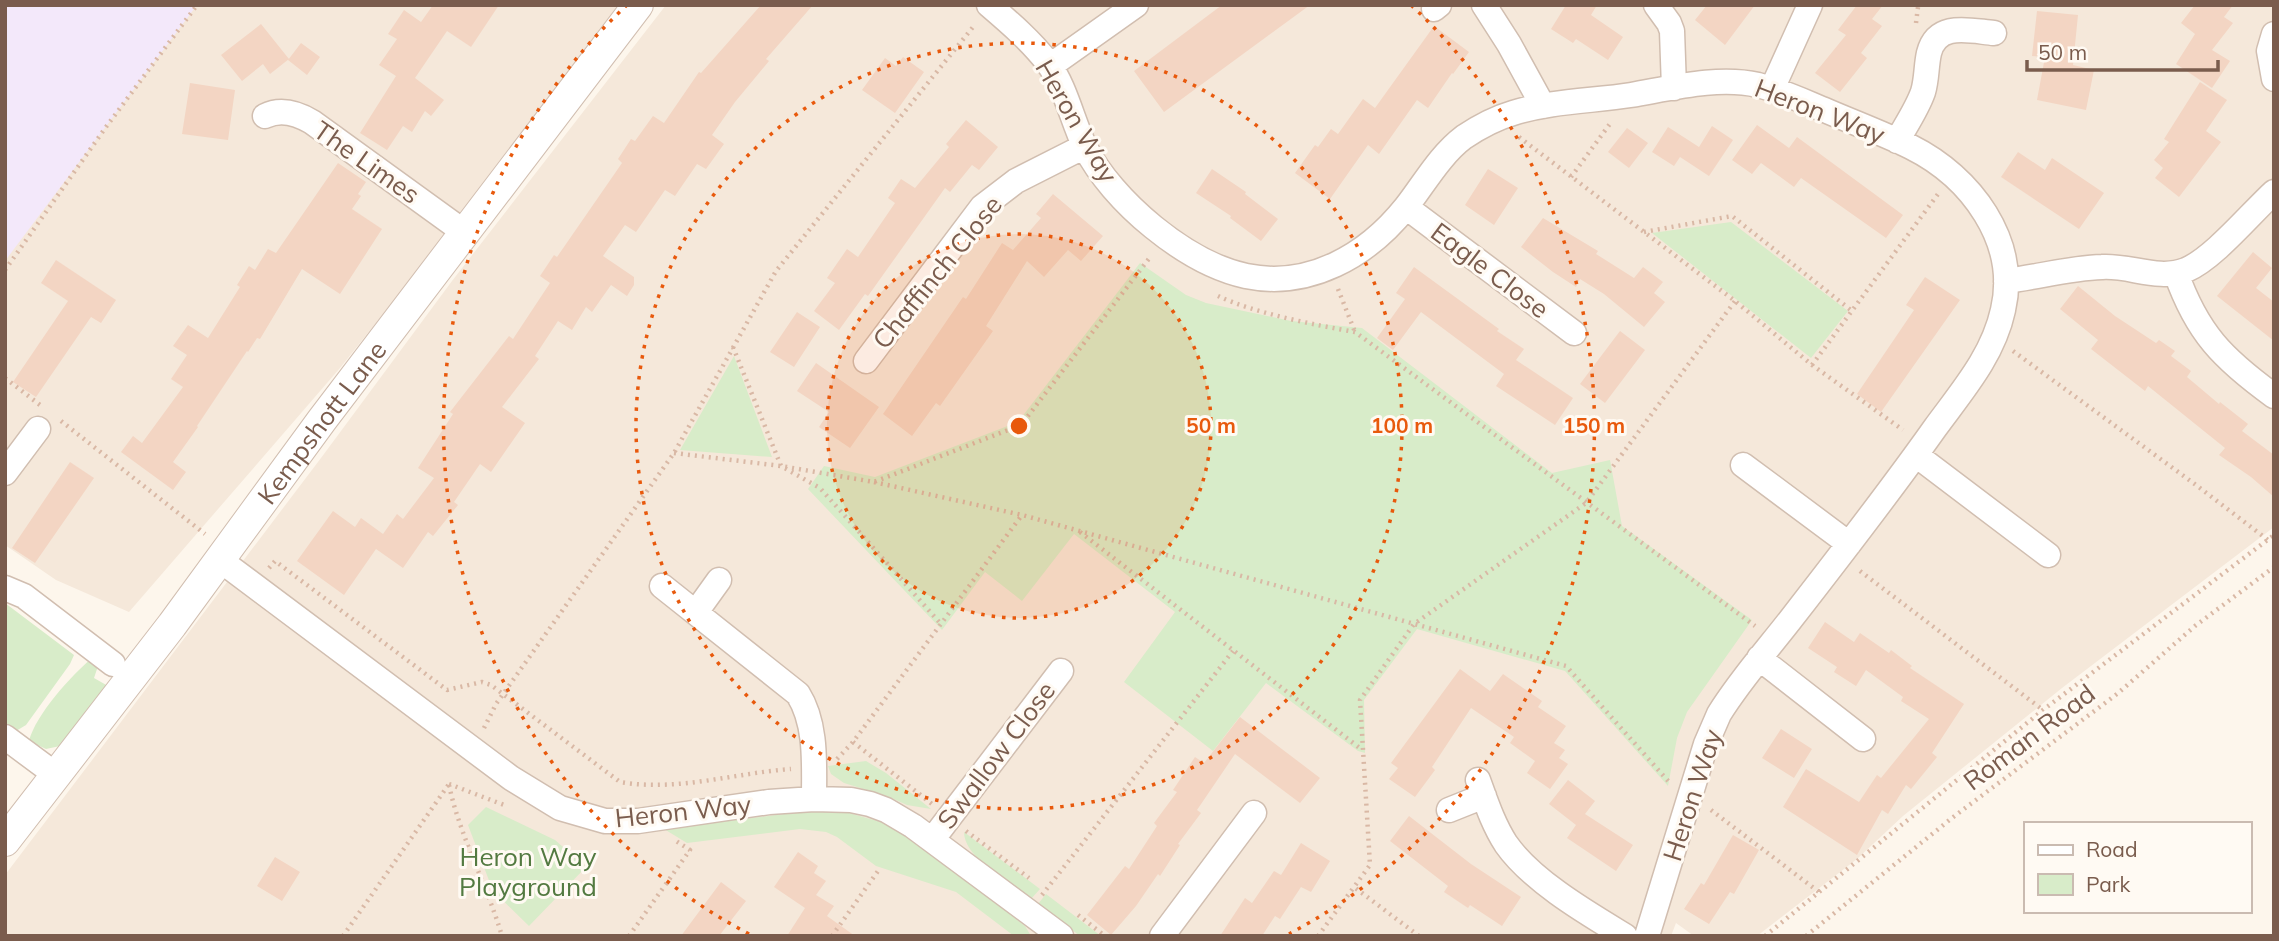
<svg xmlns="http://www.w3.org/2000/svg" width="2279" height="941" viewBox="0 0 2279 941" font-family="Mulish,sans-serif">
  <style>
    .residential { fill: #f5e8da }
    .education { fill: #f3e8fa }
    .green { fill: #d8ecc9 }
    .building { fill: #f3d5c3 }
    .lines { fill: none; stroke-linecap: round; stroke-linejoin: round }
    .minor-casing { stroke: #d1beb0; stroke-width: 27 }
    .tertiary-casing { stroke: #d1beb0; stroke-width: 32 }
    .path { stroke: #d9b8a5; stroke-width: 4.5; stroke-dasharray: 2 5; stroke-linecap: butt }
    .minor { stroke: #fff; stroke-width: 24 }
    .tertiary { stroke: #fff; stroke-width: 30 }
    .ring { fill: none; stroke: #e8590c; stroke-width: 3.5; stroke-dasharray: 3.5 7 }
    .labels { text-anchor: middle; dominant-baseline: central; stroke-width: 6; stroke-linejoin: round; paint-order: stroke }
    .street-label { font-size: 26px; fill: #7a5c4d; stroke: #fffaf3 }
    .park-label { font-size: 26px; fill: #537a41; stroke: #fffaf3 }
    .centre { fill: #e8590c; stroke: #fffaf3; stroke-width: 3.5 }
    .ring-label { font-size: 21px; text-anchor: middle; font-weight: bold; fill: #e8590c; stroke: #fffaf3; stroke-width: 6; stroke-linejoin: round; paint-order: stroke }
  </style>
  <rect width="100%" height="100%" fill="#fdf6ec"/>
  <path class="residential" d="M5 5H621L526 134 340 368 129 612 56 580 5 545Z
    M666 5H2274V527L2062 688 1903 816 1857 859 1757 936H1694L1676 923 1671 936H5V875L321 458 452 281Z"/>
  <path class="education" d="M5 5H197L5 261Z"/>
  <path class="green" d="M1731 222 1848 311 1811 358 1652 233Z
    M1140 263 1186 295 1206 303 1291 321 1362 328 1552 473 1610 460 1622 526 1752 620 1687 712 1677 738 1668 786 1565 671 1417 629 1364 700 1365 753 1358 751 1266 683 1213 751 1124 682 1175 612 1074 534 1022 601 985 572 942 630 808 489 824 466 875 477 1018 422Z
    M734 356 772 457 680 450Z
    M5 603 74 655 70 664 26 725 16 731 5 724Z
    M93 657 98 666 94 678 108 686 60 746 46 749 29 741C36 714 71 676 93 657Z
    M866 761 886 773 931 809 907 805 889 797 844 783 831 774 828 766Z
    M486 807 555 840 586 867 529 926 493 891 468 825Z
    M809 811H842L888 824 944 862 1025 926 1031 936H1014L956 892 876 866 837 837 826 832 800 829 687 843 664 829Z
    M964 832 1040 889 1031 899C1011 884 964 858 964 832Z
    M1046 894 1101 936H1080L1038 904Z"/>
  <path class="building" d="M433 5H499L471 47 447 31 415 78 444 100 431 116 425 111 412 132 403 126 387 150 360 133 396 76 379 65 397 39 388 34 404 10 421 22Z
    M761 5H813L766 59 769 61 735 102 712 135 724 144 706 169 697 164 675 196 665 190 636 232 625 225 603 256 634 277V285L627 296 611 285 592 312 586 307 572 330 558 321 535 356 539 359 502 407 525 423 491 472 480 464 454 502 458 505 433 536 428 532 403 568 376 549 344 595 297 561 333 511 355 527 361 518 383 534 397 514 403 519 434 478 418 468 453 414 450 412 509 336 513 339 550 283 540 276 554 255 557 257 622 163 618 159 631 139 635 141 653 116 664 123 699 72 701 73Z
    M1222 5H1310L1164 112 1134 71Z
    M1566 5H1597L1591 15 1623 37 1608 60 1576 39 1573 43 1551 29Z
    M1707 5H1755L1725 45 1695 20Z
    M1857 5H1883L1872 19 1882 26 1861 53 1867 58 1840 92 1815 73 1846 35 1838 30Z
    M2195 5H2233L2224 17 2233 23 2212 50 2230 61 2212 88 2176 64 2195 34 2181 23Z
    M2037 11 2078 15 2073 65 2094 70 2086 110 2037 100 2045 57 2032 56Z
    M261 24 289 59 270 74 263 64 242 81 221 55Z
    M1434 26 1469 52 1453 74 1452 73 1428 108 1417 100 1379 154 1368 145 1330 199 1295 173 1315 145 1318 147 1331 129 1338 134 1363 99 1375 108Z
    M301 43 320 57 307 75 288 60Z
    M903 57 924 72 895 113 862 90 885 58 896 66Z
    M2200 82 2227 100 2206 131 2221 142 2179 197 2155 178 2163 168 2154 160 2169 142 2164 139Z
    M190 83 235 90 228 140 182 134Z
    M966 120 998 147 979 170 972 165 950 192 945 188 868 296 865 294 839 330 814 311 835 283 827 278 847 249 858 257 895 203 888 198 901 179 915 188 949 147 946 144Z
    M1757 125 1789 148 1797 137 1903 215 1886 238 1801 178 1794 187 1761 163 1752 174 1732 160Z
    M1712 126 1733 140 1709 176 1680 157 1674 166 1652 152 1668 127 1699 147Z
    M1627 128 1648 143 1629 168 1608 152Z
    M2018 152 2045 170 2052 158 2104 193 2079 229 2001 177Z
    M338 163 366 182 358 194 361 196 352 209 382 229 340 294 302 269 260 339 257 338 248 352 247 351 197 426 198 427 173 462 186 472 173 490 121 452 133 436 142 443 183 387 171 379 187 355 173 346 188 325 208 338 240 287 237 285 249 266 255 270 268 249 276 253Z
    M1212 169 1246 192 1245 194 1278 219 1261 241 1230 218 1231 216 1196 193Z
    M1488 169 1518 188 1494 225 1465 205Z
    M1053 194 1103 236 1081 261 1068 250 1044 277 1027 261 986 326 993 331 940 406 936 403 912 436 883 414 963 297 966 299 1002 243 1013 250 1041 218 1036 214Z
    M1543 218 1598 251 1596 254 1634 278 1643 267 1663 282 1654 293 1665 302 1644 327 1604 294 1580 279 1576 287 1553 272 1521 247Z
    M2253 252 2272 268 2256 288 2274 302V341L2217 296Z
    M56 260 116 300 101 323 91 317 36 397 13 382 68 301 41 283Z
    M1414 267 1499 329 1497 331 1524 349 1516 360 1573 398 1555 425 1496 386 1504 374 1421 312 1393 350 1377 338 1405 299 1396 293Z
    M1925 277 1960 300 1881 412 1857 394 1914 310 1906 305Z
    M2078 286 2115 316 2156 343 2159 340 2175 351 2171 356 2191 371 2187 377 2219 404 2220 402 2248 424 2242 431 2274 455V497L2251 477 2219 455 2225 448 2148 386 2145 391 2091 349 2098 340 2060 309Z
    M797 312 820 327 794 367 770 352Z
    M1620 331 1645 350 1605 403 1580 384Z
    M816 363 879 407 850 448 819 427 829 412 797 391Z
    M70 462 94 478 35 563 12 548Z
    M1825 622 1854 642 1860 633 1889 653 1891 650 1912 666 1910 668 1964 704 1932 753 1937 757 1911 789 1906 785 1888 814 1882 810 1857 855 1783 807 1806 769 1859 802 1877 775 1881 778 1929 719 1901 701 1903 697 1866 670 1856 686 1834 672 1837 667 1808 648Z
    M1460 669 1490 691 1503 674 1542 701 1538 707 1566 726 1554 743 1565 750 1559 758 1568 764 1550 789 1527 773 1535 761 1510 743 1514 737 1471 708 1432 767 1435 770 1415 797 1389 779 1398 768 1391 763Z
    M1240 717 1320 778 1300 803 1235 754 1197 810 1201 813 1178 844 1180 845 1160 876 1158 874 1136 906 1111 935 1087 915 1125 866 1129 869 1157 826 1154 823 1177 792 1173 790 1195 757 1204 763Z
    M1781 729 1812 749 1794 778 1762 758Z
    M1568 780 1595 801 1585 814 1633 845 1616 871 1567 838 1576 825 1549 804Z
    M1409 816 1471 864 1521 897 1502 926 1470 905 1468 908 1444 892 1448 886 1390 841Z
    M1733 835 1759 850 1734 894 1730 892 1709 924 1684 909 1701 883 1704 885Z
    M1301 843 1330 861 1311 892 1301 887 1280 919 1275 916 1262 936H1220L1245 898 1252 903 1274 871 1281 875Z
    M798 852 818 866 814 873 826 881 816 895 834 906 827 916 855 936H787L805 908 774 887Z
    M275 857 300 872 282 901 257 886Z
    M721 882 746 901 719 936H681Z"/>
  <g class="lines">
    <defs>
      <path id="minor" d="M989 5C1010 23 1031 41 1048 63 1066 88 1072 120 1085 147 1112 201 1186 263 1246 276 1309 289 1367 256 1406 207 1424 184 1440 155 1464 137 1479 127 1496 118 1513 113 1551 101 1592 101 1631 95 1672 88 1718 76 1758 85 1782 91 1805 102 1827 111 1855 123 1884 134 1911 147 1971 177 2019 241 2003 310 1993 356 1962 391 1935 428 1889 493 1840 556 1791 619 1767 650 1740 680 1719 714L1706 744 1647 936
        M1484 5 1509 44 1543 106
        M1656 5 1669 23 1672 31 1674 88
        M1434 9 1439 5
        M2274 34 2269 51 2274 79
        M1050 66 1136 5
        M1772 89 1810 5
        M265 116C281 108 297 113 312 122L464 232
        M1897 141C1906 125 1917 109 1923 92 1927 79 1926 66 1929 53 1937 21 1970 31 1994 33
        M1406 207 1574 333
        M2176 273C2197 333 2223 359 2274 396
        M2006 281C2038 277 2070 268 2102 267 2130 265 2158 281 2186 270 2214 258 2250 214 2274 192
        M866 361 982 207 1016 181 1085 146
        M1916 455 2048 555
        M1743 465 1849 544
        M5 473 38 429
        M220 560 511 778 560 808 605 821H638L769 802 814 799 851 800 870 804 886 810 913 826 1061 936
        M662 586 798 694C817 724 814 765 814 799
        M5 588 24 596 113 664
        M696 612 719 580
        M1759 658 1863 739
        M5 737 56 775
        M1478 780C1486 802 1493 824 1506 844 1532 881 1587 913 1625 936
        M1449 810 1484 796
        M932 840 1061 671
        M1162 936 1254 813"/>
      <g id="tertiary">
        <path id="s1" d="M5 841 172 625 322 420 638 5"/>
      </g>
    </defs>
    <use href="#minor" class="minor-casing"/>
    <use href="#tertiary" class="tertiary-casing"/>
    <path class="path" d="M1916 23 1918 7
      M1519 137 1735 301 1812 365 1903 430
      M1571 177 1612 121
      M1644 232 1732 216 1852 311
      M5 270 106 127 197 5
      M1338 289 1355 332
      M1218 296C1254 313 1315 325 1355 332L1755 626
      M733 347 781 466 820 488 941 624
      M2013 351 2196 485 2268 540
      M1812 365 1938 194
      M5 378 40 405
      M61 421 205 534
      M674 453 781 466 874 482 1021 425 1151 256
      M874 482 1022 515 1566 666 1669 782
      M1080 532 1361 749
      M269 568 275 561 447 690 482 682 491 685 620 782C678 792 734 773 791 769
      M1860 571 2043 710
      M484 728 496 704 674 453 776 271 973 27
      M853 742 932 804
      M837 759 853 742 1022 515
      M449 784 504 805
      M449 785C460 837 487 885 502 936
      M1711 810 1819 892
      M966 831 1029 878
      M1042 895 1233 651
      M1078 915 1105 936
      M343 936 449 784
      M629 936 690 850 676 841
      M832 936 878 871
      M1318 936 1354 887
      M1419 936 1354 887 1370 865 1360 700 1414 624 1586 503 1735 301
      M1765 936 2043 710 2274 535
      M1806 936 1952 818 2117 694 2195 626 2274 567"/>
    <use href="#minor" class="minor"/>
    <use href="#tertiary" class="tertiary"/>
  </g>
  <circle cx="1019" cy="426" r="192" fill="#e8590c" fill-opacity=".12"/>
  <g class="ring">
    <circle cx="1019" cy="426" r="192"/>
    <circle cx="1019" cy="426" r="383"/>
    <path d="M749 934A575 575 0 0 1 627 5M1411 5A575 575 0 0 1 1289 934"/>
  </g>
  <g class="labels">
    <g class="street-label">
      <text transform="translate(1820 111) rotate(21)">Heron Way</text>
      <text transform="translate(1077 121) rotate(60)">Heron Way</text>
      <text transform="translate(367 162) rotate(35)">The Limes</text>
      <text transform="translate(1490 270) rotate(37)">Eagle Close</text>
      <text transform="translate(937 272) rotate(-51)">Chaffinch Close</text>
      <text stroke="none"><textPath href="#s1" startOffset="525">Kempshott Lane</textPath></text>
      <text transform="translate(2029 737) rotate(-37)">Roman Road</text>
      <text transform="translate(996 755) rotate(-53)">Swallow Close</text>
      <text transform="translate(1692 795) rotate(-72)">Heron Way</text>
      <text transform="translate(683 811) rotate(-6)">Heron Way</text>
    </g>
    <g class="park-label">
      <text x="528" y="856">Heron Way<tspan x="528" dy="30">Playground</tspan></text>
    </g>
  </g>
  <circle cx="1019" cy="426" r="10" class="centre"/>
  <g class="ring-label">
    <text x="1211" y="433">50 m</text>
    <text x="1402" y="433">100 m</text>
    <text x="1594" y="433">150 m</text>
  </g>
  <rect width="2279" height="941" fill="none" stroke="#7a5c4d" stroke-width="14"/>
  <rect x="2024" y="822" width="228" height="91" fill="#fffaf3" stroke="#cabbb1" stroke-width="2"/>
  <rect x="2038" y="845" width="35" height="10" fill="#ffffff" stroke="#cabbb1" stroke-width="2"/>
  <text x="2086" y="857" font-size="21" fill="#7a5c4d">Road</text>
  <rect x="2038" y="874" width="35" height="21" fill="#d8ecc9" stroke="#cabbb1" stroke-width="2"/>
  <text x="2086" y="892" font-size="21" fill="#7a5c4d">Park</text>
  <path d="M2027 60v10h191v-10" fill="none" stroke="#7a5c4d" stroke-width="3.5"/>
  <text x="2038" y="60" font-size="21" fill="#7a5c4d" stroke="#fffaf3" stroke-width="5" paint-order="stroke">50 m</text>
</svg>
